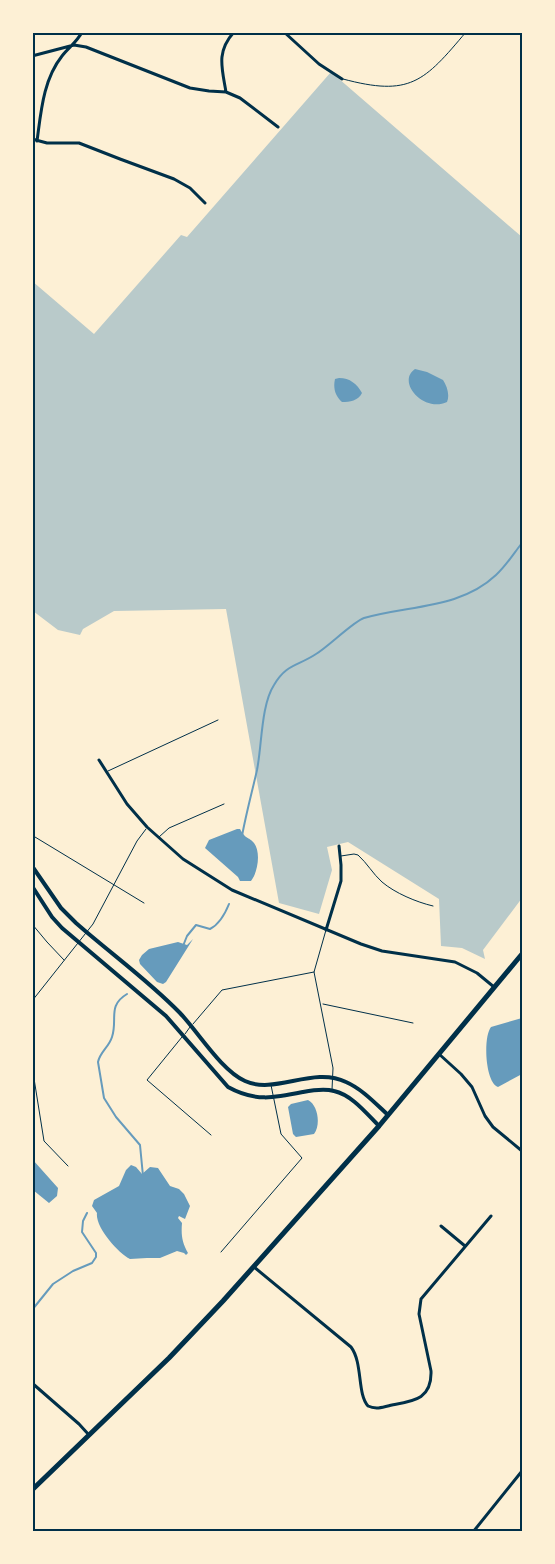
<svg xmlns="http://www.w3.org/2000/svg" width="555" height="1564" viewBox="0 0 555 1564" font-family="Spectral,serif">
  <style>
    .green { fill: #b9caca }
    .water { fill: #669bbc }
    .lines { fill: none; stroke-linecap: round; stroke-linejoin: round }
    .stream { stroke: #669bbc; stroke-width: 2 }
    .service { stroke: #003049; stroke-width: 1 }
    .minor { stroke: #003049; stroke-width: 3 }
    .tertiary { stroke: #003049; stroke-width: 4 }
    .primary { stroke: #003049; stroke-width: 5 }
    .neatline { fill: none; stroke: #003049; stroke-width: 2 }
  </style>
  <rect width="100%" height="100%" fill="#fdf0d5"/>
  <path class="green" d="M331 72 522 237V898L483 950 485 959 462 948 441 946 439 899 348 842 327 847 332 870 319 914 279 903 226 609 114 611 83 629 80 635 58 630 33 611 32 281 94 334 181 235 187 237Z"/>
  <path class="water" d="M415 369 427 372 443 380C447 386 450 395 447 402 424 413 396 382 415 369Z
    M339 378C350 378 357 384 362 393 358 401 350 402 342 402 335 396 333 388 335 379Z
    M237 829H240C246 840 248 836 254 843 261 852 258 872 251 881H240L238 877 205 848 209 840Z
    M193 939 166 982 163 984 157 982 140 964 139 960 142 955 149 949 178 942 187 945Z
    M522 1018V1074L498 1087C485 1082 483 1037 491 1027Z
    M308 1100C318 1105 321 1125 314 1134L296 1137 293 1134 288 1107 291 1104Z
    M33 1160 58 1188 57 1196 49 1203 33 1190Z
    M131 1165 136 1167 142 1174 150 1167 158 1168 170 1186 179 1189 184 1194 190 1206 185 1219 179 1216 178 1218 182 1223C181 1235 182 1242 188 1253L186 1255 184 1253 177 1251 160 1258H147L130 1259C118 1253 95 1227 97 1213L92 1206 94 1200 119 1186 126 1170Z"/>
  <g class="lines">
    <path class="stream" d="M242 836C246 814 252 792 257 770 262 745 261 705 274 685 286 664 298 666 316 654 328 647 354 621 364 618 409 605 460 609 496 575 506 566 514 553 522 543
      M183 946 187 936 196 925 210 929C220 924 225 914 229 904
      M127 994C107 1006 118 1019 112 1037 109 1047 100 1052 98 1062L104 1098 116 1117 140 1145 143 1176
      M32 1310 53 1284 73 1271 92 1263 96 1257V1253L82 1232 83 1221 87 1213"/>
    <path class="service" d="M343 79C410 97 424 82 466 32
      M108 771 218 720
      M32 834 35 837 144 903
      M159 837 169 828 224 804
      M341 856 354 854 358 855C367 863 373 874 382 882 395 893 416 902 433 906
      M32 924 47 942 64 960
      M326 930 314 972 333 1068 332 1090
      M32 1001 93 924 137 841 146 829
      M323 1004 413 1023
      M193 1024 222 990 314 972
      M185 1034 190 1027
      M182 1037 147 1080 211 1135
      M32 1066 44 1141 68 1166
      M221 1252 302 1158 281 1134 271 1085"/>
    <path class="minor" d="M284 32 319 64 342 79
      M32 56 74 45 86 47 190 88 209 91 226 92 240 98 278 127
      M226 92C222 68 216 52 234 32
      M32 139 47 143H79L120 159 174 179 190 188 205 203
      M37 141C41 112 43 80 62 56 69 47 77 42 82 32
      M99 760 127 804 147 827 183 859 232 890 361 944 382 951 455 962 477 973 494 987
      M326 930 341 881V865L339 846
      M439 1054 461 1074 472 1087 485 1116 493 1127 522 1151
      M441 1226 465 1246
      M254 1267 351 1347C363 1363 357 1394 368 1406 376 1410 384 1407 392 1405 414 1401 432 1399 431 1371L419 1314 421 1299 491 1216
      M32 1383 79 1424 89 1435
      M473 1532 522 1471"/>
    <path class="tertiary" d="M32 866 61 908 76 923C110 953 148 980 180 1013 199 1033 221 1070 245 1081 275 1095 313 1066 346 1082 362 1089 375 1103 388 1115
      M32 886 52 917 62 928 166 1016 228 1087C255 1102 274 1098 303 1092 313 1090 324 1088 334 1091 352 1095 366 1113 379 1126"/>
    <path class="primary" d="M32 1490 169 1358 223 1301 379 1126 522 954"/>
  </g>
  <rect width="555" height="1564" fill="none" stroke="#fdf0d5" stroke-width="68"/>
  <rect x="34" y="34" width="487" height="1496" class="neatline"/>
</svg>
